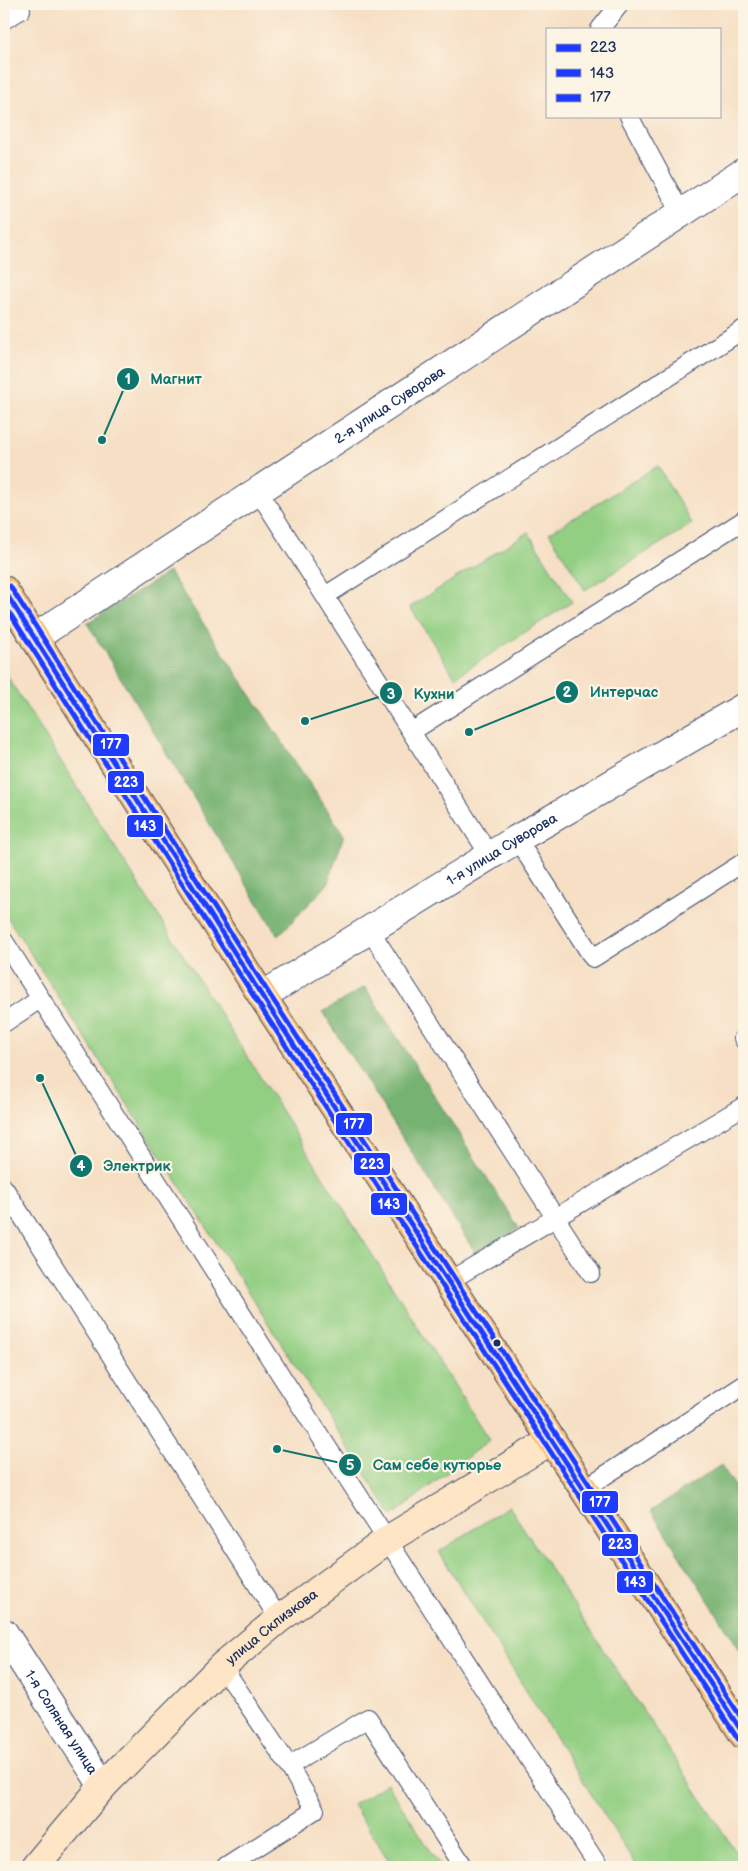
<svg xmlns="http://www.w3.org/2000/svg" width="748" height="1871" viewBox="0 0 748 1871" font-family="'Balsamiq Sans',sans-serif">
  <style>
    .green { fill: #93cf83; stroke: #577f70 }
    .forest { fill: #76b271; stroke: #487068 }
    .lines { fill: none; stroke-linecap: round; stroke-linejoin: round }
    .lane-casing { stroke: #3c496d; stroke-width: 20 }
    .street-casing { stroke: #3c496d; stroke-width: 30 }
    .secondary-casing { stroke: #3c496d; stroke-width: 30 }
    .primary-casing { stroke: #3c496d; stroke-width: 30 }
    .lane { stroke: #fff; stroke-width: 18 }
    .street { stroke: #fff; stroke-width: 28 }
    .secondary { stroke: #fde5c5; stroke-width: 28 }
    .primary { stroke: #fabe6d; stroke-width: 28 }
    .bus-1-casing { stroke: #fcf5e5; stroke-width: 9 }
    .bus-2-casing { stroke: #fcf5e5; stroke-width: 9 }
    .bus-3-casing { stroke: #fcf5e5; stroke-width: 9 }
    .bus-1 { stroke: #1f3bff; stroke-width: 5 }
    .bus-2 { stroke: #1f3bff; stroke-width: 5 }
    .bus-3 { stroke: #1f3bff; stroke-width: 5 }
    .bus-dot { fill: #1b2f5e; stroke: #fcf5e5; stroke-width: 2 }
    .labels { text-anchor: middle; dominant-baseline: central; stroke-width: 4.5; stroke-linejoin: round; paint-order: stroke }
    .street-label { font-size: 14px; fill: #1b2f5e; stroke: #fcf5e5 }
    .leader { fill: none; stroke: #0f766e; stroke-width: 2 }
    .callout-dot { fill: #0f766e; stroke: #fcf5e5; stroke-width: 2 }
    .mark-label { font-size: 15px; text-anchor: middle; font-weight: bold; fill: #fff }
    .callout-label { font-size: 15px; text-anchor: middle; font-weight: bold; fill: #0f766e; stroke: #fcf5e5; stroke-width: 4.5; stroke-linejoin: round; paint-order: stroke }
    .line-badge { stroke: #fcf5e5; stroke-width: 2 }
    .badge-label { font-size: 14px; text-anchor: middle; font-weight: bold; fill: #fff }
  </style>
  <rect width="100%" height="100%" fill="#fcf5e5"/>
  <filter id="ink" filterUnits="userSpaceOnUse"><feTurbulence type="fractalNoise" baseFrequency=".02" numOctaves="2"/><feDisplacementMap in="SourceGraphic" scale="10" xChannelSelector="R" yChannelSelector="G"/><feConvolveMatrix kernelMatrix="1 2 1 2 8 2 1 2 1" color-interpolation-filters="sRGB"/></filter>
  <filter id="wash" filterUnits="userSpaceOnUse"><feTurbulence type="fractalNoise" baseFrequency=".0096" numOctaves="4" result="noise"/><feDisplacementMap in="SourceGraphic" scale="20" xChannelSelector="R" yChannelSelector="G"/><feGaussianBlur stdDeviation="1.12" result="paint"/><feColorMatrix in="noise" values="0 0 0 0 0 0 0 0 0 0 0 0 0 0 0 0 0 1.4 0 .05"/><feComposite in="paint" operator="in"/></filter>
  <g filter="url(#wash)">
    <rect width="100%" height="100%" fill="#f6dfc4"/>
    <path class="green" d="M658 466 692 524 585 590 549 533Z
      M528 532 572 602 455 677 410 607Z
      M4 671 489 1440 392 1516 4 912Z
      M509 1506 744 1864V1867H637L439 1552Z
      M387 1783 441 1867H393L353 1805Z"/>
    <path class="forest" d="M169 572 344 835 327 885 278 936 87 623Z
      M365 987 519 1228 476 1254 323 1012Z
      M721 1465 744 1500V1656L651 1511Z"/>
  </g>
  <g filter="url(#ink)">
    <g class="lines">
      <defs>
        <path id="lane" d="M4 20 21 10 17 4
          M600 29 620 4
          M629 116 681 213
          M258 491 490 856
          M325 596 744 329
          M411 732 744 520
          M517 839 593 958 744 862
          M369 929 591 1273
          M4 941 271 1360 599 1867
          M4 1023 40 999
          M743 1038 744 1040
          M4 1188 279 1619
          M449 1281 744 1106
          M584 1489 744 1385
          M222 1666 289 1766 368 1718 464 1867
          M226 1867 315 1810 289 1766"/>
        <g id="street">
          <path id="s1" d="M34 638 744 172"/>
          <path id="s2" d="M262 996 517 839 744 707"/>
          <path id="s3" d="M4 1633 103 1786"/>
        </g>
        <g id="secondary">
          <path id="s4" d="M35 1867 103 1786 222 1666 279 1619 387 1540 552 1440"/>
        </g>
        <path id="primary" d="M4 590 262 996 744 1735"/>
      </defs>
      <use href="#lane" class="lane-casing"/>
      <use href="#street" class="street-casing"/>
      <use href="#secondary" class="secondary-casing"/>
      <use href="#primary" class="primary-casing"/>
      <use href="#lane" class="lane"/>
      <use href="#street" class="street"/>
      <use href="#secondary" class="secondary"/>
      <use href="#primary" class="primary"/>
      <defs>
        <path id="bus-1" d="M4 590 262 996 744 1735"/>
        <path id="bus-2" d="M4 604 256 1000 738 1739"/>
        <path id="bus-3" d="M10 586 268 992 744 1722"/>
      </defs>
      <use href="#bus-1" class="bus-1-casing"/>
      <use href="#bus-2" class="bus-2-casing"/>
      <use href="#bus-3" class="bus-3-casing"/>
      <use href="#bus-1" class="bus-1"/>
      <use href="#bus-2" class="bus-2"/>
      <use href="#bus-3" class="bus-3"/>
    </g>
  </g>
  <circle class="bus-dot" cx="497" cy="1343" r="4.5"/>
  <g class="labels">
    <g class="street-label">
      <text stroke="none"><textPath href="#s1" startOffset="425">2-я улица Суворова</textPath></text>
      <text stroke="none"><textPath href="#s2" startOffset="281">1-я улица Суворова</textPath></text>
      <text stroke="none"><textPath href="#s4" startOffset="338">улица Склизкова</textPath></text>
      <text stroke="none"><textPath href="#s3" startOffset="106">1-я Соляная улица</textPath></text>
    </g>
  </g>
  <path class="leader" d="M102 440L128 379M469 732L567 692M305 721L391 693M40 1078L81 1166M277 1449L350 1465"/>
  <g class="callout-dot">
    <circle cx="102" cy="440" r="5"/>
    <circle cx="469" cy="732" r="5"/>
    <circle cx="305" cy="721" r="5"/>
    <circle cx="40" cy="1078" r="5"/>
    <circle cx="277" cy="1449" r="5"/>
    <circle cx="128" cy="379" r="12"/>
    <circle cx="567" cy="692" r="12"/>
    <circle cx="391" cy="693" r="12"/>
    <circle cx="81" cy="1166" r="12"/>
    <circle cx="350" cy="1465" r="12"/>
  </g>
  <g class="mark-label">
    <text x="128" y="384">1</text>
    <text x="567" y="697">2</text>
    <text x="391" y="699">3</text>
    <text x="81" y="1171">4</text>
    <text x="350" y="1470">5</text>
  </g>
  <g class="callout-label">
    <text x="176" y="384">Магнит</text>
    <text x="624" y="697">Интерчас</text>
    <text x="434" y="699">Кухни</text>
    <text x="137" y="1171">Электрик</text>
    <text x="437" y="1470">Сам себе кутюрье</text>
  </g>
  <g class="line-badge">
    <rect x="92" y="733" width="38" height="24" rx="5" fill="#1f3bff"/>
    <rect x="107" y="770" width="38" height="24" rx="5" fill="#1f3bff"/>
    <rect x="126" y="814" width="38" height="24" rx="5" fill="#1f3bff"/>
    <rect x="335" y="1112" width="38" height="24" rx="5" fill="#1f3bff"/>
    <rect x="353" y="1152" width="38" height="24" rx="5" fill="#1f3bff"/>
    <rect x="370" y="1192" width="38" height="24" rx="5" fill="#1f3bff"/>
    <rect x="581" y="1490" width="38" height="24" rx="5" fill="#1f3bff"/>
    <rect x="601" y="1533" width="38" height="24" rx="5" fill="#1f3bff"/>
    <rect x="616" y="1570" width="38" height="24" rx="5" fill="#1f3bff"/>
  </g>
  <g class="badge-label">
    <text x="111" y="749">177</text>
    <text x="126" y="787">223</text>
    <text x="145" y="831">143</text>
    <text x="354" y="1129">177</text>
    <text x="372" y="1169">223</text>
    <text x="389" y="1209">143</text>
    <text x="600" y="1507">177</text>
    <text x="620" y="1549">223</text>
    <text x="635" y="1587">143</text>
  </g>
  <rect width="748" height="1871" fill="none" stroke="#fcf5e5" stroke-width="20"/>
  <rect x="546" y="28" width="175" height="90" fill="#fcf5e5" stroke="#a2a6af"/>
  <rect x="556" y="44" width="25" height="8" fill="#1f3bff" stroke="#a2a6af"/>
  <text x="590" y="52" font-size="15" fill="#1b2f5e">223</text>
  <rect x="556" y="69" width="25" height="8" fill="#1f3bff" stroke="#a2a6af"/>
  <text x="590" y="78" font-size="15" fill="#1b2f5e">143</text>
  <rect x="556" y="94" width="25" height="8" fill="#1f3bff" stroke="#a2a6af"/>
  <text x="590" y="102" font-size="15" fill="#1b2f5e">177</text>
</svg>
